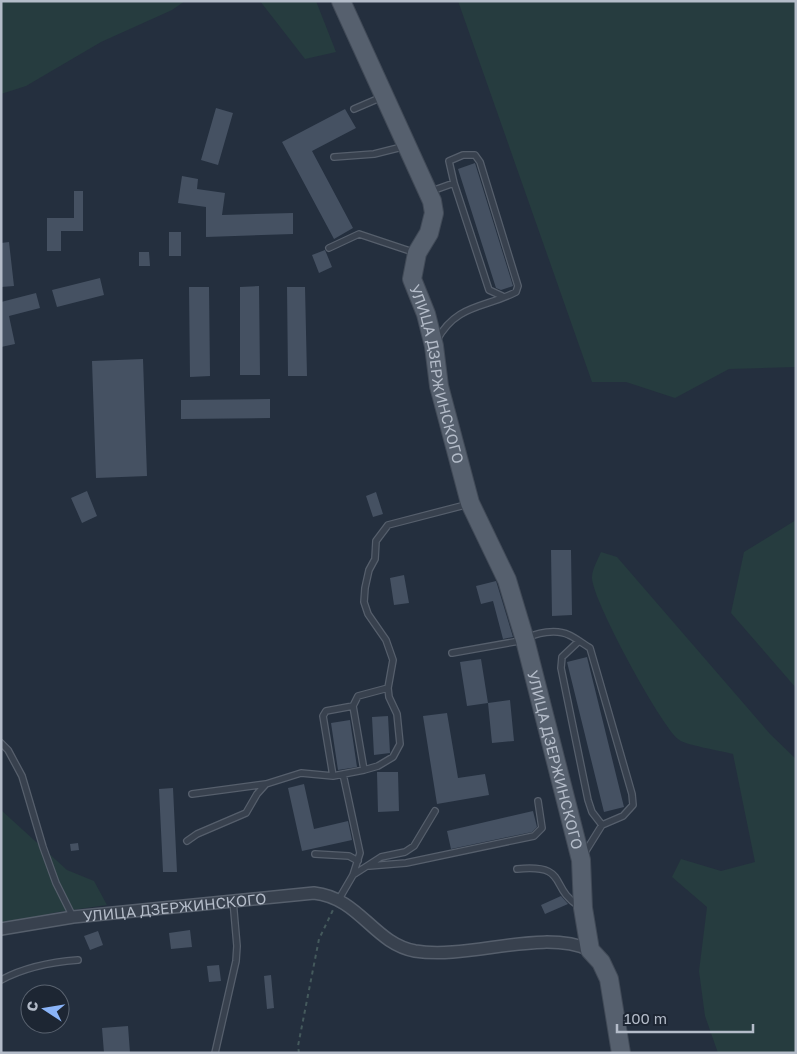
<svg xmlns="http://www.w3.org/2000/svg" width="797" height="1054" viewBox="0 0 797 1054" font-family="'Golos Text',sans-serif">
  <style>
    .green { fill: #263c3f }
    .building { fill: #455162 }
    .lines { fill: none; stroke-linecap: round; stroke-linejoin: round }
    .service-casing { stroke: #565f6c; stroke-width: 8 }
    .minor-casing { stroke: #565f6c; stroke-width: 14 }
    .primary-casing { stroke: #414a57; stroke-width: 20 }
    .path { stroke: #44595c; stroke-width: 2; stroke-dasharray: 4 4; stroke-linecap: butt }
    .service { stroke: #38414e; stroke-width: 5.5 }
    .minor { stroke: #38414e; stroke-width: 11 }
    .primary { stroke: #56606e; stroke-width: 18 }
    .labels { text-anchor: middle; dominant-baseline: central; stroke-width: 5; stroke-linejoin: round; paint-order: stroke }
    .street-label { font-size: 15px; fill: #b4bcc9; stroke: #1d2633 }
  </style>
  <rect width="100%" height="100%" fill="#242f3e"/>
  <path class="green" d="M1 1H185L172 10 101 42 26 86 1 94Z
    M260 1H316L336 52 305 59Z
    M458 1H796V367L729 369 675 398 626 382H592Z
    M796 520V688L731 613 744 552Z
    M601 552 617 557 770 734 796 759V1053H718L705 1016 699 971 707 907 672 877 681 859 721 871 755 862 733 754C723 751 683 745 678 739 660 724 591 598 592 577 592 570 598 559 601 552Z
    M1 810 67 870 94 881 107 905 58 912 1 924Z"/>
  <path class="building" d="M216 108 233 113 218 165 201 160Z
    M345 109 356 128 312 151 353 228 334 239 282 142Z
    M475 163 513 286 501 290 496 288 458 169Z
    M182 176 198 179 197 189 225 193 222 215 293 213V234L206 237V207L178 203Z
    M74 191H83V231H61V251H47V218H74Z
    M169 232H181V256H169Z
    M9 242 14 286 1 287V243Z
    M325 250 332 267 319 273 312 255Z
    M139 252H149L150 266H139Z
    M100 278 104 295 57 307 52 290Z
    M259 286 260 375H240V287Z
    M189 287H209L210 376 190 377Z
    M287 287H305L307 376H288Z
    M36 293 40 308 9 316 15 344 1 347V302Z
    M143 359 147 476 96 478 92 361Z
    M270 399V418L181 419V400Z
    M87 491 97 516 82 523 71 498Z
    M376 492 383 514 373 517 366 496Z
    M551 550H571L572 615 552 616Z
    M404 575 409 603 394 605 390 578Z
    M496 581 497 584 513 637 503 639 493 601 481 604 476 586Z
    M587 657 624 807 604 812 567 662Z
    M481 659 488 703 467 706 460 662Z
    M510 700 514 741 492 743 488 703Z
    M447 713 458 778 485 774 489 795 437 804 423 716Z
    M388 716 390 753 374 755 372 717Z
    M350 720 357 767 338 770 331 723Z
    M377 772H398L399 811 378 812Z
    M304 784 314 829 348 821 352 840 302 851 288 788Z
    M173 788 177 872H163L159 789Z
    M533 811 537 827 532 832 451 849 447 831Z
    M78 843 79 850 71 851 70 844Z
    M561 896 568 904 545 914 541 905Z
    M190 930 192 947 171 949 169 933Z
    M98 931 103 945 90 950 84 936Z
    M219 965 221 981 209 982 207 966Z
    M271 975 274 1008 267 1009 264 976Z
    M128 1026 130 1053H104L102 1028Z"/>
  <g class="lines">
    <defs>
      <path id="service" d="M354 109 382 97
        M334 157 374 154 406 146
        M429 192 454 183 489 290 502 296
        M329 248 359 234 416 253
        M437 340C456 304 485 308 516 292L518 286 480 162 475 155H463L449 161 454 183
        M579 641 562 657 561 668 588 800 592 812 602 825
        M452 653 525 640C535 632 557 629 569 635 576 638 583 644 590 648L632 794 633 805 623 816 602 825 584 854
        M1 743 8 750 22 776 43 847 56 883 73 917
        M364 770 353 706 358 696 388 688
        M333 776 323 716 326 711 353 706
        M192 794 266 784
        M187 841 197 834 246 813 257 794 266 784 301 773 333 776 364 770 378 766 393 757 400 744 397 714 389 697 388 688 393 660 386 640 368 614 364 602 365 588 369 570 375 559 376 541 388 525 469 504
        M315 854 349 856 358 861
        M369 866 406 863 534 836 542 828 538 801
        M517 869C570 864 548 887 579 906
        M353 875 381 857 405 852 414 846 435 811
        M339 899 353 875 360 853 343 774
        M1 980C25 967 51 962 78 960
        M215 1053 236 961 237 946 233 900"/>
      <g id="minor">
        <path id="s1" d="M1 929 73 917 314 893C360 898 373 943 415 951 470 960 541 928 590 950"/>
      </g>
      <g id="primary">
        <path id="s2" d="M341 1 432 201 434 213 429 233 417 253 412 279 426 314 434 346 439 386 470 503 507 580 525 640 581 860 583 908 590 950 601 962 609 979 621 1053"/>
      </g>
    </defs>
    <use href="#service" class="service-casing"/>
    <use href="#minor" class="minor-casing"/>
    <use href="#primary" class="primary-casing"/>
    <path class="path" d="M299 1053 298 1046 319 939 333 910"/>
    <use href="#service" class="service"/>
    <use href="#minor" class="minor"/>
    <use href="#primary" class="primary"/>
  </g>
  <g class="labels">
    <g class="street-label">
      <text stroke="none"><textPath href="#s2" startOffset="401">УЛИЦА ДЗЕРЖИНСКОГО</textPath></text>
      <text stroke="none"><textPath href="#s2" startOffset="806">УЛИЦА ДЗЕРЖИНСКОГО</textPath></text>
      <text stroke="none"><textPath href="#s1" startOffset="175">УЛИЦА ДЗЕРЖИНСКОГО</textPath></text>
    </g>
  </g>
  <rect width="797" height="1054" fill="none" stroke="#b4bcc9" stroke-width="5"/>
  <g transform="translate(45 1009) rotate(282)"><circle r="24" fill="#1d2633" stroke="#59626f"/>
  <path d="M0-4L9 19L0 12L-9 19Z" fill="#8ab4f8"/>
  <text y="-8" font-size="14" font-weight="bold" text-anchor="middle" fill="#b4bcc9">С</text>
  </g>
  <path d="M617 1024v8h136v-8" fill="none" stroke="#b4bcc9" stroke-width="2.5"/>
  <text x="624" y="1024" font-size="15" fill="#b4bcc9" stroke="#1d2633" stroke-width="4" paint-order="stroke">100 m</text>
</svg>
